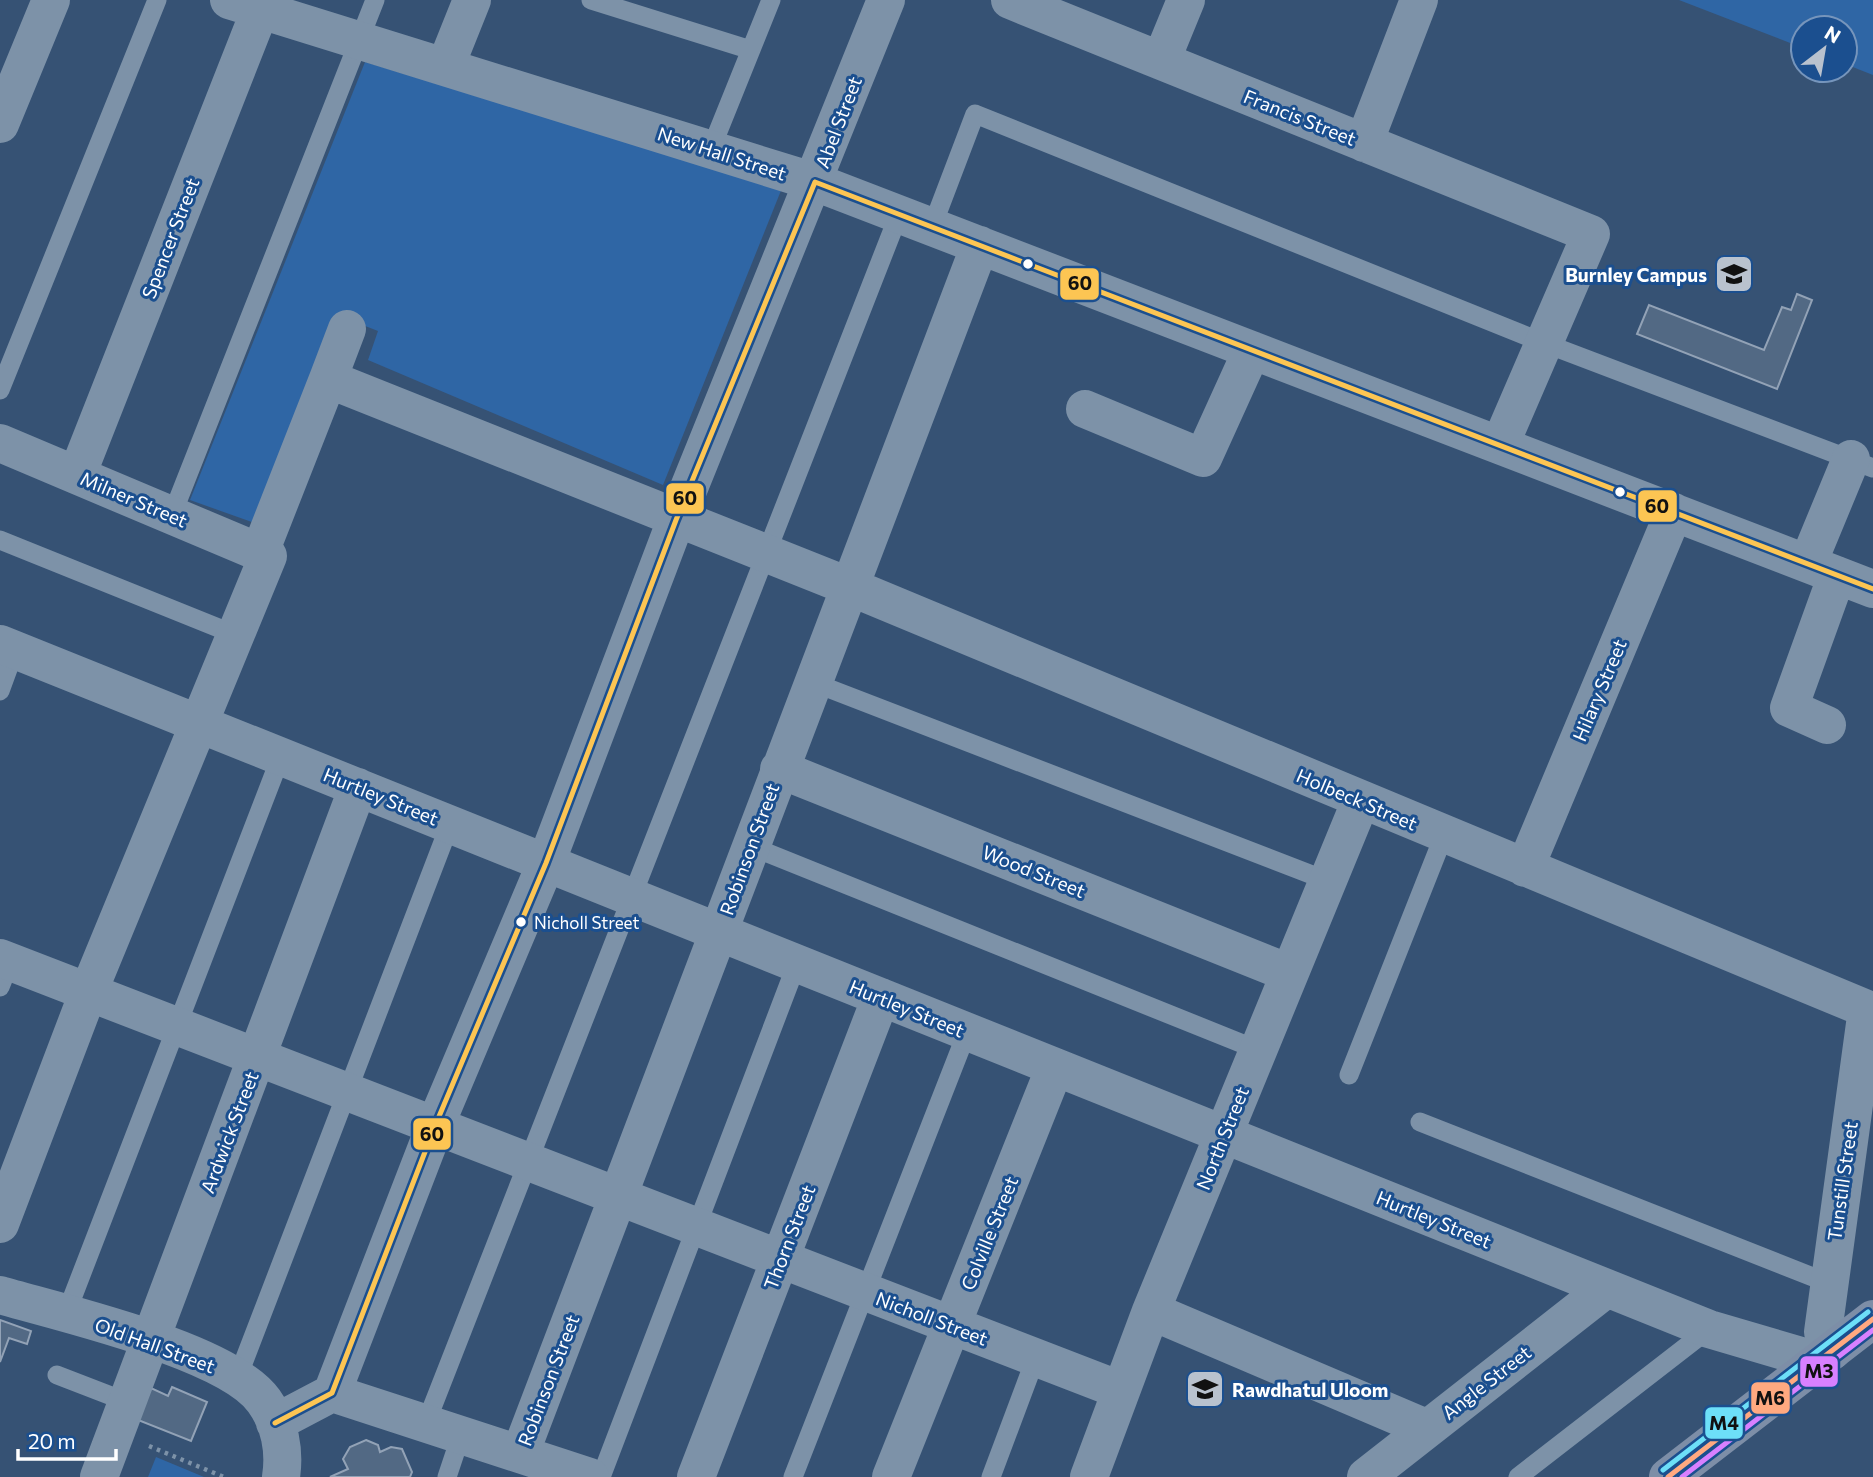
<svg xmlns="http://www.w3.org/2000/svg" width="1873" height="1477" viewBox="0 0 1873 1477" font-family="Commissioner,sans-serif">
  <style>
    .green { fill: #2f66a5 }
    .building { fill: #526984; stroke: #92a2b6; stroke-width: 2 }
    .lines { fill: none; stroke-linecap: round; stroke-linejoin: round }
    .path { stroke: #7d92a8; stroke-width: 4.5; stroke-dasharray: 3.5 5; stroke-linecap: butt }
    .lane { stroke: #7d92a8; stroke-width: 19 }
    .street { stroke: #7d92a8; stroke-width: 38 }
    .primary { stroke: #7d8ea7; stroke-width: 38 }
    .bus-1-casing { stroke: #1b4f8f; stroke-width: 10 }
    .bus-2-casing { stroke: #1b4f8f; stroke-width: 10 }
    .bus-3-casing { stroke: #1b4f8f; stroke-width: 10 }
    .bus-4-casing { stroke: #1b4f8f; stroke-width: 10 }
    .bus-1 { stroke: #fcc553; stroke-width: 5 }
    .bus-2 { stroke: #ffa980; stroke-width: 5 }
    .bus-3 { stroke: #d880ff; stroke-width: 5 }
    .bus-4 { stroke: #6ddff8; stroke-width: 5 }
    .bus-dot { fill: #fff; stroke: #1b4f8f; stroke-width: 2.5 }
    .labels { text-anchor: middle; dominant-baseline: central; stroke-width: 6; stroke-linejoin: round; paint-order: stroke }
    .bus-label { font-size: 17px; fill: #fff; stroke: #1b4f8f; text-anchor: start }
    .street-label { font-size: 19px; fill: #fff; stroke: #1b4f8f }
    .poi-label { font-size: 19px; font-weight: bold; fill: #fff; stroke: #1b4f8f; text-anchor: end }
    .line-badge { stroke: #1b4f8f; stroke-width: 2.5 }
    .pale-badge-label { font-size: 19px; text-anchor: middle; font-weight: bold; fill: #111 }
  </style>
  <rect width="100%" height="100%" fill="#365274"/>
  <path class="green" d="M1679 0H1873V75L1845 64V28H1803V48Z
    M365 62 782 188 663 485 368 360 378 331 342 317 260 525 190 500Z
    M156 1457 204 1477H148Z"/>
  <path class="building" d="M1797 294 1812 300 1777 389 1637 334 1649 305 1764 350 1782 307 1791 310Z
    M0 1320 31 1331 27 1344 9 1338 0 1362Z
    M172 1387 207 1402 191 1441 138 1420 151 1388 168 1396Z
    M366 1440 378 1445 380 1452 391 1447 402 1449 412 1472 410 1477H330L348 1469 343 1459 350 1447Z"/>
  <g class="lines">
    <path class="path" d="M149 1446 224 1477"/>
    <path class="lane" d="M591 0 751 50
      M711 149 771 0
      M932 227 975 114 1544 343 1873 468
      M0 390 157 0
      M172 515 375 0
      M0 540 236 635
      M812 682 1328 881
      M0 691 15 650
      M750 846 1258 1050
      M0 987 10 962
      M1349 1075 1444 835
      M1420 1122 1828 1283
      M66 1314 281 756
      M57 1375 127 1402
      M237 1379 450 824
      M426 1423 899 214
      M447 1477 461 1435
      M601 1477 797 963
      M793 1477 967 1032
      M991 1477 1036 1357
      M1518 1477 1709 1329"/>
    <path class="street" d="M229 0 815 182 1873 589
      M1010 0 1591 234 1500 445
      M1161 61 1186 0
      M446 65 472 0
      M0 124 51 0
      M1364 143 1419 0
      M328 379 347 329
      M1085 409 1203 458 1252 350
      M0 443 268 556 88 993 0 1224
      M77 475 264 0
      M260 552 328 379 848 586 1867 1009 1823 1332 1832 1351
      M1808 563 1851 459
      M0 644 1709 1329 1818 1361
      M1827 725 1789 708 1837 575
      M779 769 1289 973
      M1525 868 1674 512
      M0 958 1120 1390
      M0 1295C62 1313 229 1351 264 1401 280 1423 285 1451 281 1477
      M1151 1311 1426 1428
      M332 1393 590 1477
      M275 1423 332 1393 435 1126 546 863 676 520 886 0
      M520 1454 980 245
      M99 1477 358 787
      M696 1477 881 997
      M891 1477 1055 1067
      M1089 1477 1151 1311 1361 800
      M1366 1477 1607 1288"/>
    <path class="primary" d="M1668 1477 1873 1319"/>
    <defs>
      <path id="bus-1" d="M815 182 1873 589
        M275 1423 332 1393 435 1126 546 863 676 520 815 182"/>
      <path id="bus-2" d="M1668 1477 1873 1319"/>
      <path id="bus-3" d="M1682 1477 1873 1330"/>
      <path id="bus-4" d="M1663 1470 1868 1312"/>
    </defs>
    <use href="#bus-1" class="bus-1-casing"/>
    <use href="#bus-2" class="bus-2-casing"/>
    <use href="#bus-3" class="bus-3-casing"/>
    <use href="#bus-4" class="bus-4-casing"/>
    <use href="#bus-1" class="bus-1"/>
    <use href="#bus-2" class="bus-2"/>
    <use href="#bus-3" class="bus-3"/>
    <use href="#bus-4" class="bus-4"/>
  </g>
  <defs>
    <symbol id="school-square" viewBox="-11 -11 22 22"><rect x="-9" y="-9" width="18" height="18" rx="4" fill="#b9c2ce" stroke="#1b4f8f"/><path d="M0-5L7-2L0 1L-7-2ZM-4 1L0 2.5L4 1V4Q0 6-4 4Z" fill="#111"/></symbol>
  </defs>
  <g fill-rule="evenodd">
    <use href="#school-square" x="1712" y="252" width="44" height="44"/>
    <use href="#school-square" x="1183" y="1367" width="44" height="44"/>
  </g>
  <g class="bus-dot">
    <circle cx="1028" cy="264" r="6"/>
    <circle cx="1620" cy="492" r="6"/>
    <circle cx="521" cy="922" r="6"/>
  </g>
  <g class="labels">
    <g class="bus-label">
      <text x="534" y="922">Nicholl Street</text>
    </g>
    <g class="street-label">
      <text transform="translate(1300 117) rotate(22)">Francis Street</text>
      <text transform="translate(838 122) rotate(-69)">Abel Street</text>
      <text transform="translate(722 153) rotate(18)">New Hall Street</text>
      <text transform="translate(170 238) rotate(-69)">Spencer Street</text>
      <text transform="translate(134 499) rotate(23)">Milner Street</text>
      <text transform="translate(1599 690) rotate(-67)">Hilary Street</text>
      <text transform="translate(381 796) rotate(22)">Hurtley Street</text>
      <text transform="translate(1357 799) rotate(23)">Holbeck Street</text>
      <text transform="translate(749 849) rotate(-70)">Robinson Street</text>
      <text transform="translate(1034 871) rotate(22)">Wood Street</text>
      <text transform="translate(907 1008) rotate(22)">Hurtley Street</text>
      <text transform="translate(229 1132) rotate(-69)">Ardwick Street</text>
      <text transform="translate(1222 1138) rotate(-68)">North Street</text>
      <text transform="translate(1842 1181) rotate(-82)">Tunstill Street</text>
      <text transform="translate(1434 1219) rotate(22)">Hurtley Street</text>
      <text transform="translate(989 1233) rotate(-68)">Colville Street</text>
      <text transform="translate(789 1237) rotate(-69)">Thorn Street</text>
      <text transform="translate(932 1318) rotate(21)">Nicholl Street</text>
      <text transform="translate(155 1345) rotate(20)">Old Hall Street</text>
      <text transform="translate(548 1380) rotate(-69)">Robinson Street</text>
      <text transform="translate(1486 1382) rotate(-38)">Angle Street</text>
    </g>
    <g class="poi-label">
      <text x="1707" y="274">Burnley Campus</text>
      <text x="1232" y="1389" text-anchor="start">Rawdhatul Uloom</text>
    </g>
  </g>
  <g class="line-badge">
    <rect x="1059" y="267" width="41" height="34" rx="7" fill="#fcc553"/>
    <rect x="665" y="482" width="40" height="33" rx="7" fill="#fcc553"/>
    <rect x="1637" y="489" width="41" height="34" rx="7" fill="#fcc553"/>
    <rect x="412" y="1117" width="40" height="34" rx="7" fill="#fcc553"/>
    <rect x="1799" y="1355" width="40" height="33" rx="7" fill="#d880ff"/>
    <rect x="1750" y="1381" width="41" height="34" rx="7" fill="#ffa980"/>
    <rect x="1704" y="1406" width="40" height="34" rx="7" fill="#6ddff8"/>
  </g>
  <g class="pale-badge-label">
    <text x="1080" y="290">60</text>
    <text x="685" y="505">60</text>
    <text x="1657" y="513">60</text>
    <text x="432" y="1141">60</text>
    <text x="1819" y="1378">M3</text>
    <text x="1770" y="1405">M6</text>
    <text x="1724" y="1430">M4</text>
  </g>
  <g transform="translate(1824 49) rotate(31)"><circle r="33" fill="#1b4f8f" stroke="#7695bc" stroke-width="2"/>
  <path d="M0-5L12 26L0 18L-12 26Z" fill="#b9c2ce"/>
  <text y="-10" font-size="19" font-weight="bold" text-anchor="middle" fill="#ffffff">N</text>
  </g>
  <path d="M18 1449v10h98v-10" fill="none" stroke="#ffffff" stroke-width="3.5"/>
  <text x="28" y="1449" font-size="21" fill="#ffffff" stroke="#1b4f8f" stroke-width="5" paint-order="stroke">20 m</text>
</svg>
